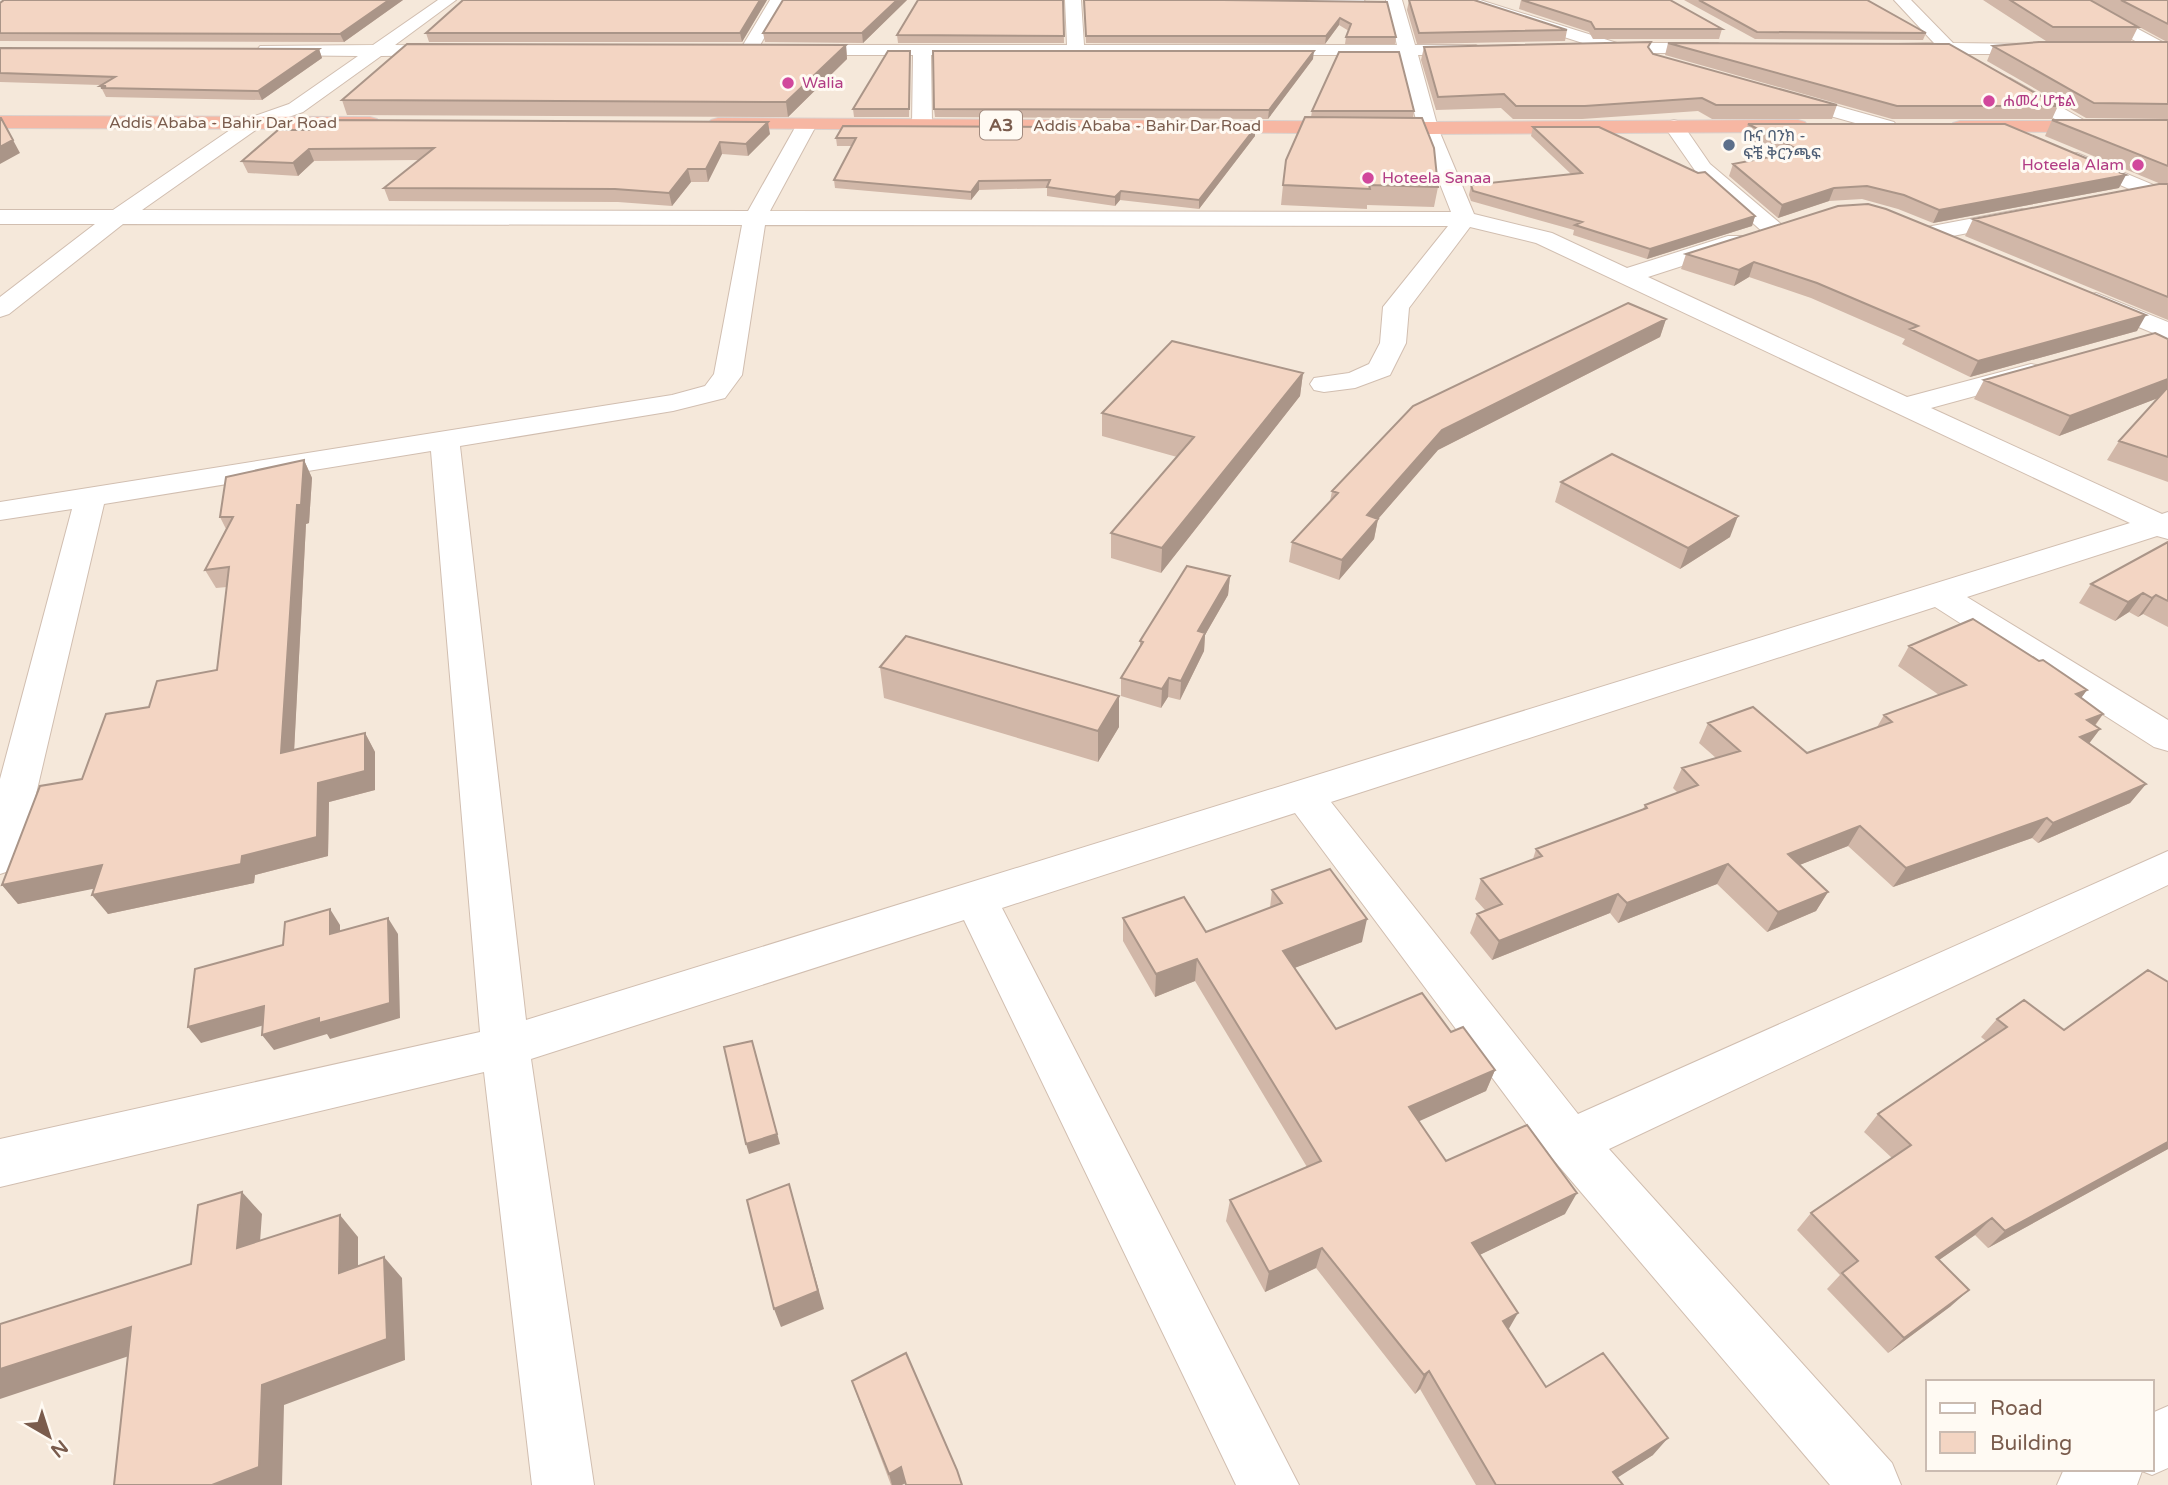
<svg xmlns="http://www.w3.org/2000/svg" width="2168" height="1485" viewBox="0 0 2168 1485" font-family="'Varela Round','Noto Sans Ethiopic',sans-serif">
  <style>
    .residential { fill: #f5e8da; fill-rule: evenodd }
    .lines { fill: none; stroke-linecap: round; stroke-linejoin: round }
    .minor-casing { stroke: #d1beb0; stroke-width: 2 }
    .highway-casing { stroke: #dad1cd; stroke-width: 2 }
    .minor { fill: #fff; fill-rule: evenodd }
    .highway { fill: #f7b7a3; fill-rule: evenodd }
    .wall { fill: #d1b7a8 }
    .shaded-wall { fill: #aa9588 }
    .building { fill: #f3d5c3; stroke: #aa9588; stroke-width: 2 }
    .hotel-dot { fill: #d1479c; stroke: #fffaf3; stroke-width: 2.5 }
    .service-dot { fill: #5c6f8a; stroke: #fffaf3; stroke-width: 2.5 }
    .labels { text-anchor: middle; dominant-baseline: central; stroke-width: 6; stroke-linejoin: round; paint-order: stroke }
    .far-hotel-label { font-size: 16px; fill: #b23c85; stroke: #fffaf3; text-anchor: start }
    .far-street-label { font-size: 16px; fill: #7a5c4d; stroke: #fffaf3 }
    .far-service-label { font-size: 16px; fill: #4e5e75; stroke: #fffaf3; text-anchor: start }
    .shield { fill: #fffaf3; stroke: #a28b7f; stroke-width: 2 }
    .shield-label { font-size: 18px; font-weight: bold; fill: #7a5c4d }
  </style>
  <rect width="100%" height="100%" fill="#fdf6ec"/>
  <path class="residential" d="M0 0H2168V1485H0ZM1928 1382H2152V1469H1928Z"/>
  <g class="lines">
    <defs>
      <path id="minor" d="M438 0H456L395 45 451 46 460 51 457 55 381 56 303 112 260 127 142 210 748 211 797 124 800 120H814L817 124 770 211 1451 212 1418 128 1400 55H931L932 124 929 128H915L912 124 913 55H795L786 50 795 45H1067L1065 0H1081L1084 45H1397L1386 0H1402L1415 45H1476L1485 50 1476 55H1418L1438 128 1474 214 1552 233 1627 268 1728 236H1744L1748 241 1744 246 1648 277 1907 397 2031 364 2041 366 2045 372 2041 378 1931 408 2162 514 2168 512V539L2157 536 1967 597 2168 720V751L2154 747 1935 607 1331 802 1578 1114 2168 851V885L1609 1149 1892 1463 1901 1485H1830L1552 1158 1295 813 1002 908 1299 1485H1236L964 920 531 1059 594 1485H532L484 1072 0 1187V1139L480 1032 431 451 104 504 21 858 15 869 0 874V779L72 509 0 520V502L672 395 705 386 714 374 742 225 123 224 9 314 0 317V297L95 224H0V210H113L246 119 289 104 358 56 266 55 257 50 260 46 373 45ZM765 225 1448 226 1383 307 1380 343 1369 364 1349 373 1314 378 1310 384 1314 390 1324 392 1355 388 1390 375 1406 343 1409 308 1470 227 1536 243 2130 523 526 1020 460 446 673 411 725 398 742 375Z
        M770 0H786L755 54H743L740 50Z
        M1214 0H1364L1365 2 1357 7 1222 5Z
        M1456 0H1480L1617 43H1718L1727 48 1718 53H1596L1590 52 1587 48 1589 45 1458 3Z
        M1894 0H1911L1953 43 2043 44 2052 49 2043 54H1968L1967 60H1955L1945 54 1898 52 1895 48 1898 44 1934 43Z
        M2064 0H2084L2168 45V53H2156Z
        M2010 78 2089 123 2092 127 2089 131H2075L2003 88 2001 84Z
        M1784 91 1894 122 1897 126 1894 130 1887 132 1777 101 1775 97 1777 93Z
        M1674 120 1681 122 1710 164 1781 224 1784 229 1781 234H1765L1696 172 1664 126 1667 122Z
        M2077 153 2168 191V206L2070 163 2067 159 2070 155Z
        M2022 209 2030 211 2033 216 2030 221 1932 240 1924 238 1920 233 1924 228 1932 226Z
        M2096 293 2168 322V339L2087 306 2083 301 2087 296Z
        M2168 1406V1468L2152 1475 2142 1471 2137 1485H2057L2064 1469H2152V1413Z"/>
      <path id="highway" d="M0 116 370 117 377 119 380 123 377 127 370 129 0 128Z
        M718 118 1428 122 1798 120 1805 122 1808 126 1805 130 1798 132 1428 134 711 128 708 124 711 120Z
        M1960 121H2168V133L1953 131 1950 127 1953 123Z"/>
    </defs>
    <use href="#minor" class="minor-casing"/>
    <use href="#highway" class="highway-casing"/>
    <use href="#minor" class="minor"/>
    <use href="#highway" class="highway"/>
  </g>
  <path class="wall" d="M403 0 344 42 0 41V3Z
    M463 0H767L742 42H429L426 33Z
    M783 0H907L863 43 765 42 763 33Z
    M1063 0 1064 43H898L897 35Z
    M1084 0 1387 2 1396 37 1395 44H1345L1346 37 1349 31 1339 25 1325 44 1086 43Z
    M1409 0 1567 30 1565 41 1417 44 1407 10Z
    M1521 0 1722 29 1719 39H1593L1589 32 1519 9Z
    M1684 0H1867L1926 33 1923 40 1755 39Z
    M1983 0H2168V119L2086 118 1987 61 1993 46 2167 42 2119 16 2138 27 2131 41H2046Z
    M1668 43 2058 106 2052 119H1892L1665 55Z
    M846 45 847 59 788 117 347 115 342 100Z
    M1424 47 1649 49 1653 54 1837 105 1832 119H1712L1698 111 1582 119H1513L1501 108 1436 110 1421 60Z
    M0 48 319 49 322 58 262 100 106 97 100 85 0 82Z
    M910 51 909 117H854L853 109Z
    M1313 59 1268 119 935 117 934 109Z
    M1312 111H1414L1413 118 1438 187 1434 207 1367 205V209L1281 205 1283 185 1311 117Z
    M2052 120H2168V320L1965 236 1973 219 2161 184 2045 136Z
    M1748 124 2119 188 1933 223 1898 209 1862 199 1829 201 1778 218 1729 176 1733 164 1779 155 1744 136Z
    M1533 127 1755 216 1752 226 1647 259 1573 235 1574 230 1471 201 1469 195 1471 185 1571 174 1531 136Z
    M278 130 770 134 748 156 722 154 708 182H691L672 206 618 202 389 201 384 188 419 160 314 161 298 176 248 173 242 161Z
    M1255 136 1199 209 1120 200 1115 206 1047 196V188L979 190 971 200 835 188 834 180 852 146H837L836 138Z
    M1838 206 2137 331 1970 377 1902 344 1905 339 1811 298 1749 277 1734 286 1681 269 1686 254Z
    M1666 319 1660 337 1438 450 1378 519 1374 539 1339 580 1289 562 1292 542 1330 501 1332 491Z
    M2168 339V482L2107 460 2119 441 2158 398 2059 436 1974 399 1984 380Z
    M1303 373 1300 396 1161 573 1111 558V533L1177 457 1102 436V413Z
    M304 460 312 478 309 523 306 524 294 750 365 733 375 752V790L329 802 328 856 255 875 254 883 108 914 94 888 18 904 2 885 82 779 149 707 217 670 227 587 216 588 205 570 226 529 220 517Z
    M1561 482 1730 537 1680 569 1555 502Z
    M2168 542V627L2143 614 2138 617 2129 612 2115 621 2079 603 2091 584Z
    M1230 576 1228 595 1205 635 1204 651 1180 700 1168 697 1161 708 1121 696V678L1140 647V641Z
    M1909 646 2039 661 2087 690 2081 698 2103 714 2095 726 2100 729 2089 743 2146 784 2130 803 2038 843 2032 838 1893 887 1848 846 1799 865 1828 892 1816 911 1767 932 1717 884 1618 923 1610 913 1492 960 1470 933 1477 914 1485 910 1475 899 1481 879 1533 859 1536 849 1643 809 1645 805 1678 793 1673 788 1682 768 1716 758 1699 743 1708 723 1807 753 1877 727 1884 715 1939 695 1898 666Z
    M880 667 1119 696V727L1098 762 884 698Z
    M1272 890 1362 942 1294 968 1336 1029 1451 1032 1495 1070 1486 1091 1418 1121 1446 1161 1565 1214 1479 1255 1508 1330 1546 1387 1653 1455 1617 1477 1623 1485H1476L1420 1389 1415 1394 1316 1268 1265 1292 1226 1221 1230 1200 1307 1167 1195 981 1155 997 1123 941V918L1206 932 1270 908Z
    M2168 982V1149L1988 1248 1975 1235 1939 1260 1951 1306 1888 1353 1827 1289 1840 1275 1797 1230 1811 1213 1892 1158 1864 1132 1878 1114 1986 1041 1981 1037 1997 1019 2064 1030Z
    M852 1381 902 1485H891L858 1398Z"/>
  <path class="shaded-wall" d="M389 0H403L344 42 340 34Z
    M760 0H767L742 42 740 33Z
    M897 0H907L863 43 862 33Z
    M1340 18 1339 25 1325 44 1326 36Z
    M846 45 847 59 788 117 786 102Z
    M319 49 322 58 262 100 258 91Z
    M1314 51 1313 59 1268 119 1269 110Z
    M768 122 770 134 748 156 746 144Z
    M1255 128V136L1199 209V200Z
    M13 140 20 153 0 164V147Z
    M720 142 722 154 708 182 706 169Z
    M309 149 314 161 298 176 293 163Z
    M688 169 691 182 672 206 669 193Z
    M2126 175 2119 188 1933 223 1939 210Z
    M979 181V190L971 200V192Z
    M1834 188 1829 201 1778 218 1782 205Z
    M1121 191 1120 200 1115 206V197Z
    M1755 216 1752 226 1647 259 1650 249Z
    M1754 262 1749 277 1734 286 1739 270Z
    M2146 315 2137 331 1970 377 1978 361Z
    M1666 319 1660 337 1438 450 1378 519 1374 539 1339 580 1342 560 1367 515 1442 430Z
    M1303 373 1300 396 1161 573 1162 548Z
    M2168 379V392L2166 395 2059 436 2070 416Z
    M304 460 312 478 309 523 306 524 293 772 281 753 297 505Z
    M1738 516 1730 537 1680 569 1688 548Z
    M1230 576 1228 595 1205 635 1204 651 1180 700 1181 681 1198 631Z
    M2143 593 2129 612 2115 621 2128 602Z
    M2156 595 2143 614 2138 617 2152 598Z
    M1169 678 1168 697 1161 708 1162 689Z
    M2087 690 2073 709 2076 694Z
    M1119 696V727L1098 762V731Z
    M2103 714 2089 733 2100 729 2085 749 2066 756 2087 720Z
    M365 733 375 752V790L329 802 328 856 255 875 254 883 108 914 92 895 242 856 318 783Z
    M2146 784 2130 803 2038 843 2053 823Z
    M2047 818 2032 838 1893 887 1906 868Z
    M1860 826 1848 846 1777 874 1788 854Z
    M1728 864 1717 884 1618 923 1627 903Z
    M102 865 117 884 18 904 2 885Z
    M1828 892 1816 911 1767 932 1778 912Z
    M1618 894 1610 913 1492 960 1499 941Z
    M330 909 340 925V950L330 934Z
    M388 918 398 934 400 1018 330 1039 327 1034 274 1050 262 1035Z
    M1367 919 1362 942 1279 974 1283 951Z
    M1197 959 1195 981 1155 997 1156 974Z
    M264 1006 275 1022 201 1043 188 1027Z
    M755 1051 780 1144 749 1154 746 1144Z
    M1495 1070 1486 1091 1402 1129 1409 1107Z
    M2168 1142V1149L1988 1248 2005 1231Z
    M789 1184 824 1309 781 1327 774 1309Z
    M242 1192 262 1214 258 1270 237 1248Z
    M1577 1193 1565 1214 1463 1263 1472 1243Z
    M340 1215 358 1237V1294L339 1273Z
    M1992 1218 1975 1235 1919 1274 1936 1257Z
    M1322 1248 1316 1268 1265 1292 1269 1272Z
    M384 1257 402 1278 405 1360 284 1405 282 1485H212L262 1385Z
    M1969 1290 1951 1306 1888 1353 1904 1338Z
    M1518 1313 1507 1332 1503 1321Z
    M131 1327 156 1347 0 1399V1369Z
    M1429 1371 1420 1389 1415 1394 1424 1375Z
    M1668 1438 1653 1455 1606 1485 1613 1472Z
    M901 1467 906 1483 902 1485H892L889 1474Z"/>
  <path class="building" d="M4 0H389L340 34 0 33V3Z
    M463 0H760L740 33H426Z
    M783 0H897L862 33H763Z
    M918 0H1063L1064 36 897 35Z
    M1084 0H1222L1387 2 1396 37H1346L1351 24 1340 18 1326 36H1086Z
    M1409 0H1474L1567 30 1419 33Z
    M1522 0H1670L1722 29H1595L1591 22Z
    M1699 0H1867L1926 33 1757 32Z
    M2010 0H2090L2138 27H2053Z
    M2121 0H2168V24Z
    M1651 42 1648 47 1653 54 1837 105H1716L1702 98 1585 106H1516L1504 94 1438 97 1424 47Z
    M2039 42H2168V104L2094 103 1993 46Z
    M1668 43 1949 44 2058 106H1897Z
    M407 44 846 45 786 102 342 100Z
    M0 48 319 49 258 91 101 88 106 86H100L115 77 0 73Z
    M888 51H910L909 109H853Z
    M933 51H1314L1269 110 934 109Z
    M1339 52H1399L1414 111H1312Z
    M1305 117 1422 118 1434 148 1438 187 1369 185 1370 189 1283 185 1286 160Z
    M0 118H1L13 140 0 147Z
    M323 120 768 122 746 144 720 142 706 169H688L669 193 615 189 384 188 434 148 309 149 293 163 242 161 278 130H313Z
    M2052 120H2168V166Z
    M1748 124H2005L2126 175 1939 210 1904 195 1867 186 1834 188 1782 205 1733 164 1801 151Z
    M843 126 1255 128 1199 200 1121 191 1115 197 1047 187 1050 180 979 181 971 192 834 180 856 138H836Z
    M1533 127H1599L1698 173 1705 172 1755 216 1650 249 1575 225 1582 222 1473 191 1471 185 1582 173Z
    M2159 184H2168V297L1973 219Z
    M1868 204 1886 209 2146 315 1978 361 1910 329 1918 326 1817 283 1754 262 1739 270 1686 254 1838 206Z
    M1628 303 1666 319 1442 430 1367 515 1378 519 1342 560 1292 542 1338 493 1332 491 1413 406Z
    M2155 333 2168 339V379L2070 416 1984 380Z
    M1172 341 1303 373 1162 548 1111 533 1194 437 1102 413Z
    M2168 387V457L2119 441Z
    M1612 454 1738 516 1688 548 1561 482Z
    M304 460 301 505H297L281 753 365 733V771L318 783 317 837 242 856 241 864 92 895 102 865 2 885 40 786 82 779 106 714 149 707 157 681 217 670 229 567 205 570 233 517H220L226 477Z
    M2168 542V601L2156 595 2152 598 2143 593 2128 602 2091 584Z
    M1187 566 1230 576 1198 631 1205 633 1181 681 1169 678 1162 689 1121 678 1143 642 1140 641Z
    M1973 619 2039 661 2043 660 2087 690 2076 694 2103 714 2087 720 2100 729 2080 737 2146 784 2053 823 2047 818 1906 868 1860 826 1788 854 1828 892 1778 912 1728 864 1627 903 1618 894 1499 941 1477 914 1502 904 1481 879 1542 856 1536 849 1647 808 1645 805 1698 785 1682 768 1740 751 1708 723 1753 707 1807 753 1892 722 1884 715 1966 685 1909 646Z
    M906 636 1119 696 1098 731 880 667Z
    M1330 869 1367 919 1283 951 1336 1029 1422 993 1451 1032 1463 1027 1495 1070 1409 1107 1446 1161 1527 1125 1577 1193 1472 1243 1518 1313 1503 1321 1546 1387 1603 1353 1668 1438 1613 1472 1623 1485H1496L1429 1371 1424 1375 1322 1248 1269 1272 1230 1200 1321 1161 1197 959 1156 974 1123 918 1184 897 1206 932 1282 903 1272 890Z
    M330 909V934L388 918 390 1003 319 1023V1018L262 1035 264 1006 188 1027 195 969 283 945 285 922Z
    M2148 970 2168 982V1142L2005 1231 1992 1218 1936 1257 1969 1290 1904 1338 1842 1273 1858 1261 1811 1213 1911 1145 1878 1114 2007 1027 1997 1019 2024 1000 2064 1030Z
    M752 1041 777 1134 746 1144 724 1047Z
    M789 1184 818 1291 774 1309 747 1200Z
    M242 1192 237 1248 340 1215 339 1273 384 1257 387 1339 262 1385 259 1467 212 1485H114L131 1327 0 1369V1324L191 1264 198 1205Z
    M906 1353 957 1470 962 1485H906L901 1467 889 1474 852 1381Z"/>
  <g class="hotel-dot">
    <circle cx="788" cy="83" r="7"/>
    <circle cx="1989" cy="101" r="7"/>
    <circle cx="2138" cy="165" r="7"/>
    <circle cx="1368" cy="178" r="7"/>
  </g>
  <circle class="service-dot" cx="1729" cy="145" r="7"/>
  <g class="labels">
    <g class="far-hotel-label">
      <text x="802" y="83">Walia</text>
      <text x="2003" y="101">ሐመረ ሆቴል</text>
      <text x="2124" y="165" text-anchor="end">Hoteela Alam</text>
      <text x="1382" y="178">Hoteela Sanaa</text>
    </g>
    <g class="far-street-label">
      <text x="223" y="123">Addis Ababa - Bahir Dar Road</text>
      <text x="1147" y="126">Addis Ababa - Bahir Dar Road</text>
    </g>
    <g class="far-service-label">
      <text x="1743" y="136">ቡና ባንክ -<tspan x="1743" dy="18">ፍቼ ቅርንጫፍ</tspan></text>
    </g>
    <rect class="shield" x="980" y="110.5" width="42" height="29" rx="5"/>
    <g class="shield-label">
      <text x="1001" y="125">A3</text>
    </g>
  </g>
  <rect x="1926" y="1380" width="228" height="91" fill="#fffaf3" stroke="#cabbb1" stroke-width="2"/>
  <rect x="1940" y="1403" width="35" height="10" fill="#ffffff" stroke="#cabbb1" stroke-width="2"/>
  <text x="1990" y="1415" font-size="21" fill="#7a5c4d">Road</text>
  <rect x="1940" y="1432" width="35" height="21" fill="#f3d5c3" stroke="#cabbb1" stroke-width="2"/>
  <text x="1990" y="1450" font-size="21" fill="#7a5c4d">Building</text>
  <g transform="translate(49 1436) rotate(141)" stroke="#fffaf3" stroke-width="5" paint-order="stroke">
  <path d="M0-5L12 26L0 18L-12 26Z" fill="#7a5c4d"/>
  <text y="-10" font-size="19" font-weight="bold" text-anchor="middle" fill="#7a5c4d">N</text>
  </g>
</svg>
